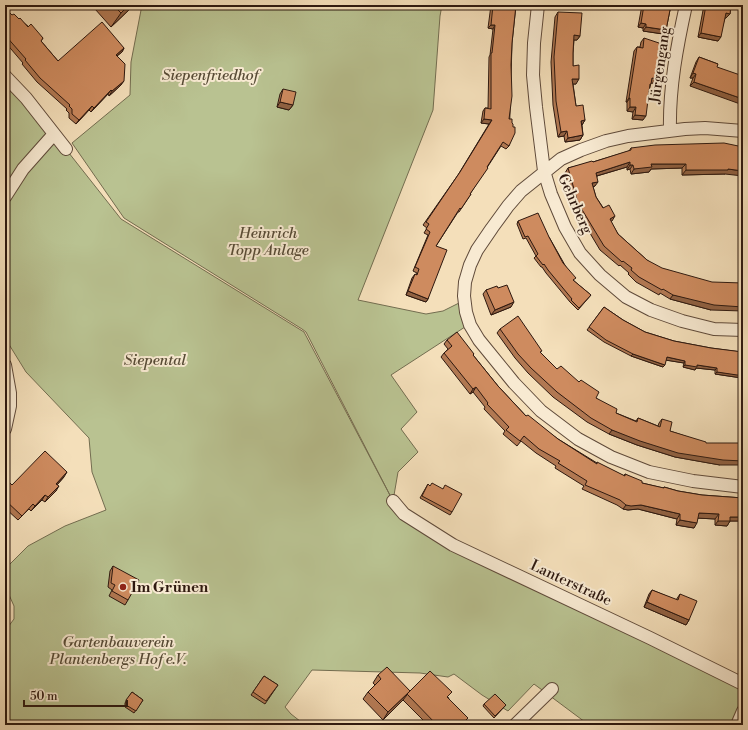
<svg xmlns="http://www.w3.org/2000/svg" width="748" height="730" viewBox="0 0 748 730" font-family="'Libre Bodoni',serif">
  <style>
    .green { fill: #b9c291; stroke: #736d50 }
    .lines { fill: none; stroke-linecap: round; stroke-linejoin: round }
    .minor-casing { stroke: #5f4a3a; stroke-width: 14 }
    .minor { stroke: #f8ead2; stroke-width: 12 }
    .wall { fill: #b17852; stroke: #2d180f }
    .shaded-wall { fill: #906142; stroke: #2d180f }
    .building { fill: #ce8b5f; stroke: #2d180f }
    .poi-dot { fill: #8f2418; stroke: #f8ead2; stroke-width: 1.5 }
    .labels { text-anchor: middle; dominant-baseline: central; stroke-width: 4; stroke-linejoin: round; paint-order: stroke }
    .street-label { font-size: 15px; fill: #2d180f; stroke: #f8ead2 }
    .park-label { font-size: 15px; font-style: italic; fill: #574b36; stroke: #f8ead2 }
    .poi-label { font-size: 15px; font-weight: bold; fill: #2d180f; stroke: #f8ead2; text-anchor: start }
  </style>
  <rect width="100%" height="100%" fill="#f4dfba"/>
  <filter id="stains"><feTurbulence type="fractalNoise" baseFrequency=".005" numOctaves="4"/><feColorMatrix values="0 0 0 0 .2 0 0 0 0 .09 0 0 0 0 .02 0 0 0 .5 -.17"/></filter>
  <radialGradient id="worn" r=".72"><stop offset=".6" stop-color="#630" stop-opacity="0"/><stop offset="1" stop-color="#630" stop-opacity=".3"/></radialGradient>
  <path class="green" d="M142 5H442L440 16 433 110 358 300 426 314 443 311 461 302 468 325 391 375 417 412 401 429 418 452 398 472 393 501 306 332 302 329 124 218 72 143 130 95 131 62Z
    M5 77 65 148 121 219 304 332 393 501 404 515 743 685V725H589L534 684 508 711 482 695 454 674 448 677 420 673 312 670 285 707 291 714 305 725H5V631L14 619V606L5 586V572L8 566 28 546 65 526 106 510 92 472 89 438 26 372 5 338Z"/>
  <g class="lines">
    <defs>
      <path id="minor" d="M538 5 534 43 533 75 536 107 544 171 551 194 565 227 580 253 600 275 626 297 651 310 682 321 714 329 743 330
        M5 76 26 98 66 149
        M670 130C669 88 677 46 686 5
        M743 131 705 128 685 129 628 136 606 141 581 150 561 159 521 191 508 206 492 228 477 250 470 265 465 282 464 296 466 312 470 325 479 340 514 383 541 411 578 439 611 457 649 472 693 481 743 487
        M5 197 23 169 54 134
        M5 365 10 393V406L5 429
        M393 501 404 514 453 545 650 638 743 684
        M515 725 552 689
        M737 725 743 711"/>
    </defs>
    <use href="#minor" class="minor-casing"/>
    <use href="#minor" class="minor"/>
  </g>
  <path class="wall" d="M96 5H133L132 7 111 27 95 9 97 6Z
    M490 5H516L512 43 509 146 506 149 501 146 470 194H471L459 212H458L436 246 428 299 426 302 406 295 412 278 415 274 416 275 417 273 413 271 428 235 424 233 427 228 423 225 458 175 489 124 481 123 483 111 485 108H488L489 57 490 55 493 29 488 28 491 5Z
    M642 5H671L666 30 663 34 643 31V28L638 27Z
    M704 5H731L730 14 726 18H725L718 41 698 37Z
    M5 8 12 15 19 19 43 38 41 41 58 61 124 48 122 52 117 56 121 85 109 96 108 94 91 112 89 110 76 124 69 118V113L66 110 67 109 37 82 22 64 23 63 5 42Z
    M558 12 580 36 577 40H574L573 53V66L576 84H573L576 106 585 120 582 125 583 135 580 140 565 142 564 136 558 137 553 105 551 62 555 17Z
    M644 38 658 79 655 83H651L650 87 643 120 632 119 633 112 627 111V102H626L634 51 637 47H640L641 42Z
    M699 57 718 64 690 86 693 78H690L696 62Z
    M283 89 293 105 289 110 277 107 280 94Z
    M631 148 725 174H724L682 175V168L651 169 649 172 631 174 630 169 627 170V167L597 176 595 186 593 187 596 197 612 221 611 222 618 234 647 260 711 310 670 299 660 293 659 295 636 282 628 274 629 273 620 265 619 266 600 250 575 208 565 173 568 168 593 162 629 151Z
    M518 221 549 237 574 281 591 295 578 310 570 302 546 273 542 267H541L534 258 536 256 526 238 523 239 517 224Z
    M498 288 511 307 491 315 483 294 486 290Z
    M604 307 623 320 645 332 674 341 711 348 741 352 743 349V378L735 377 715 374V370L696 368 695 370 683 367 684 363 666 360 663 367 631 356 604 342 587 330Z
    M500 329 540 353 557 369 616 413 636 421 638 418 658 426 659 423 662 419 670 431 706 443 720 465 675 457 637 445 609 434 587 422 553 397 528 373 515 358 497 333Z
    M447 340 474 354 473 355 498 386 526 416 558 439 597 463 624 476 625 474 642 483 663 488 664 487 678 491 702 495 743 498V521H730L727 526 715 525V519L698 518 694 528 676 525 677 519 638 509 628 510 623 509 617 505 582 489 584 486 555 468 556 466 536 453 521 441 517 446 503 434 505 431 484 409 485 407 473 392 470 394 441 357 444 353 448 349 444 344Z
    M64 477 57 485 56 491 45 502 42 500 31 511 29 509 18 520 5 508V488L12 485Z
    M428 484 430 486 452 512 450 515 420 498Z
    M113 566 128 600 125 605 109 596 112 590 108 587 110 571Z
    M652 590 676 600 680 594 689 620 686 625 644 607 649 594Z
    M378 675 410 691 448 697 463 725H428L403 700 383 720 363 699 368 692 375 685 373 683Z
    M264 676 278 685 265 704 251 695Z
    M132 692 143 700 134 713 125 707V703Z
    M484 704 506 705 494 718 483 706Z"/>
  <path class="shaded-wall" d="M129 5H133L132 7 111 27 121 13Z
    M726 13 730 14 726 18H723Z
    M641 23 646 24 643 28 638 27Z
    M491 25H495L493 29 488 28Z
    M646 27 666 30 663 34 643 31Z
    M701 33 721 37 718 41 698 37Z
    M574 35 580 36 577 40H571Z
    M124 48 122 52 113 59 116 55Z
    M693 73 696 74 693 78H690Z
    M652 78 658 79 655 83H649Z
    M572 79H579L576 84H569Z
    M124 81 121 85 109 96 112 91Z
    M694 82 743 99V105L690 86Z
    M111 90 108 94 91 112 94 108Z
    M629 98H630L627 102H626Z
    M280 102 293 105 289 110 277 107Z
    M92 106 89 110 76 124 79 120Z
    M630 107H636L633 112 627 111Z
    M635 115 646 116 643 120 632 119Z
    M484 119 492 120 489 124 481 123Z
    M585 120 582 125 581 121Z
    M567 131 564 136 558 137 561 132Z
    M583 135 580 140 565 142 568 138Z
    M630 162 627 167 593 177 596 173Z
    M651 164H686L682 168 651 169 649 172 631 174 634 169Z
    M630 165H633L630 169 627 170Z
    M728 169 743 171V176L725 174H724L682 175 686 170Z
    M598 182 595 186 589 188 592 183Z
    M615 216 612 221 607 224 610 219Z
    M408 291 428 299 426 302 406 295Z
    M673 295 743 307V311L711 310 670 299Z
    M514 302 511 307 491 315 495 310Z
    M633 354 665 365 663 367 631 356Z
    M667 357 685 361 684 363 665 360Z
    M685 365H697L717 368 715 370 696 368 695 370 683 367Z
    M717 372 743 375V378L735 377 715 374Z
    M476 387 473 392 470 394 473 389Z
    M612 430 743 461V465H720L675 457 637 445 609 434Z
    M67 472 64 477 53 489 56 484Z
    M59 486 56 491 45 502 48 497Z
    M45 495 42 500 31 511 35 506Z
    M626 505H641L680 514 677 519 638 509 628 510 623 509Z
    M699 513 719 514 715 519 696 518Z
    M730 517H743V521H729H730L727 526 715 525 718 521Z
    M680 520 697 523 694 528 676 525Z
    M647 602 689 620 686 625 644 607Z
    M410 691 403 700 383 720 388 712Z"/>
  <path class="building" d="M113 5H129L121 13Z
    M493 5H516L512 43 511 65 512 96 509 119H512V123L513 124V127H515V133L509 146 503 142 487 167 488 168 470 194H471L461 209 460 208 436 246 447 250 428 299 408 291 415 274 417 275 419 269 415 267 430 232 426 229 429 224 426 222 460 172 492 120 484 119 485 108 491 109V53H492L495 25H491Z
    M644 5H671L666 30 646 27V24L641 23Z
    M706 5H731L730 14 726 13 721 37 701 33Z
    M5 8 12 15 14 14 19 19 20 18 28 27 31 24 43 38 41 41 58 61 102 22 124 48 116 55 125 64 124 81 112 91 111 90 94 108 92 106 79 120 72 114V109L69 106 70 105 40 78 25 60 26 59 5 35Z
    M558 12 582 13 580 36 574 35 573 53V66L579 65V79H572L576 106 583 105 585 120 581 121 583 135 568 138 567 131 561 132 556 101 554 57Z
    M644 38 662 44 658 79 652 78 651 84H650L646 116 635 115 636 107H630V98H629L637 47 643 48Z
    M699 57 718 64 717 67 743 76V99L694 82 696 74 693 73Z
    M283 89 296 92 293 105 280 102Z
    M724 143 743 147V171L728 169V170H686V164H651L652 167 634 169 633 165H630V162L596 173 598 182 592 183 596 197 603 208 609 205 615 216 610 219 618 234 647 260 662 268 712 282 743 283V307L714 305 673 295 663 289 662 290 639 277 631 270 632 268 623 261 622 262 604 246 578 203 568 168 592 161 593 162 631 150V148L655 145Z
    M538 213 549 237 563 263 576 278 573 280 591 295 579 308 571 300 572 299 548 270 544 264 543 265 536 256 538 254 528 236 525 237 518 221Z
    M507 285 514 302 495 310 486 290 497 286 498 288Z
    M604 307 623 320 645 332 674 341 711 348 743 352V375H737L717 372V368L697 365V367L685 365V361L667 357 665 365 633 354 606 340 589 327Z
    M518 316 542 351 540 352 557 369 561 366 579 382 581 380 599 392 596 398 617 409 616 413 637 422 638 418 660 427 662 419 672 422 670 431 706 442V443H743V461L723 460 678 453 640 441 612 430 591 418 557 392 531 368 518 354 500 329Z
    M457 332 474 354 473 355 498 386 526 416 528 415 558 439 597 464V462L625 476V474L642 481V483L664 488V487L678 491 702 495 743 498V517H730V521H718L719 514 699 513 697 523 680 520V514L641 505 631 506 626 505 620 500 585 485 587 481 558 463 560 461 539 449 524 436 520 441 506 430 509 427 487 404 488 403 476 387 473 389 444 353 452 346 447 340Z
    M45 451 67 472 56 484 59 486 48 497 45 495 35 506 33 504 22 516 5 500V488L10 483 12 485Z
    M432 483 443 489 445 485 462 494 452 512 422 496 428 484 430 486Z
    M113 566 139 580 128 600 112 591 115 585 111 583Z
    M652 590 678 600 680 594 697 601 689 620 647 602Z
    M387 667 410 691 388 712 368 692 381 679 378 675Z
    M430 671 452 692 447 697 468 718 461 725H437L407 694Z
    M264 676 278 685 266 701 253 692Z
    M132 692 143 700 136 711 126 705V700Z
    M495 694 506 705 495 716 484 704Z
    M32 722 37 725H30Z"/>
  <circle class="poi-dot" cx="123" cy="587" r="4"/>
  <g class="labels">
    <g class="street-label">
      <text transform="translate(660 65) rotate(-82)">Jürgengang</text>
      <text transform="translate(575 204) rotate(66)">Gehrberg</text>
      <text transform="translate(571 583) rotate(25)">Lanterstraße</text>
    </g>
    <g class="park-label">
      <text x="210" y="75">Siepenfriedhof</text>
      <text x="268" y="233">Heinrich<tspan x="268" dy="17">Topp Anlage</tspan></text>
      <text x="155" y="360">Siepental</text>
      <text x="118" y="642">Gartenbauverein<tspan x="118" dy="17">Plantenbergs Hof e.V.</tspan></text>
    </g>
    <g class="poi-label">
      <text x="131" y="587">Im Grünen</text>
    </g>
  </g>
  <rect width="748" height="730" fill="none" stroke="#f4dfba" stroke-width="20"/>
  <rect x="6" y="6" width="736" height="718" fill="none" stroke="#2d180f" stroke-width="2"/>
  <rect x="10" y="10" width="728" height="710" fill="none" stroke="#2d180f"/>
  <path d="M24 700v6h103v-6" fill="none" stroke="#2d180f" stroke-width="2"/>
  <text x="30" y="700" font-size="12" fill="#2d180f" stroke="#f8ead2" stroke-width="3" paint-order="stroke">50 m</text>
  <rect width="100%" height="100%" filter="url(#stains)"/>
  <rect width="100%" height="100%" fill="url(#worn)"/>
</svg>
